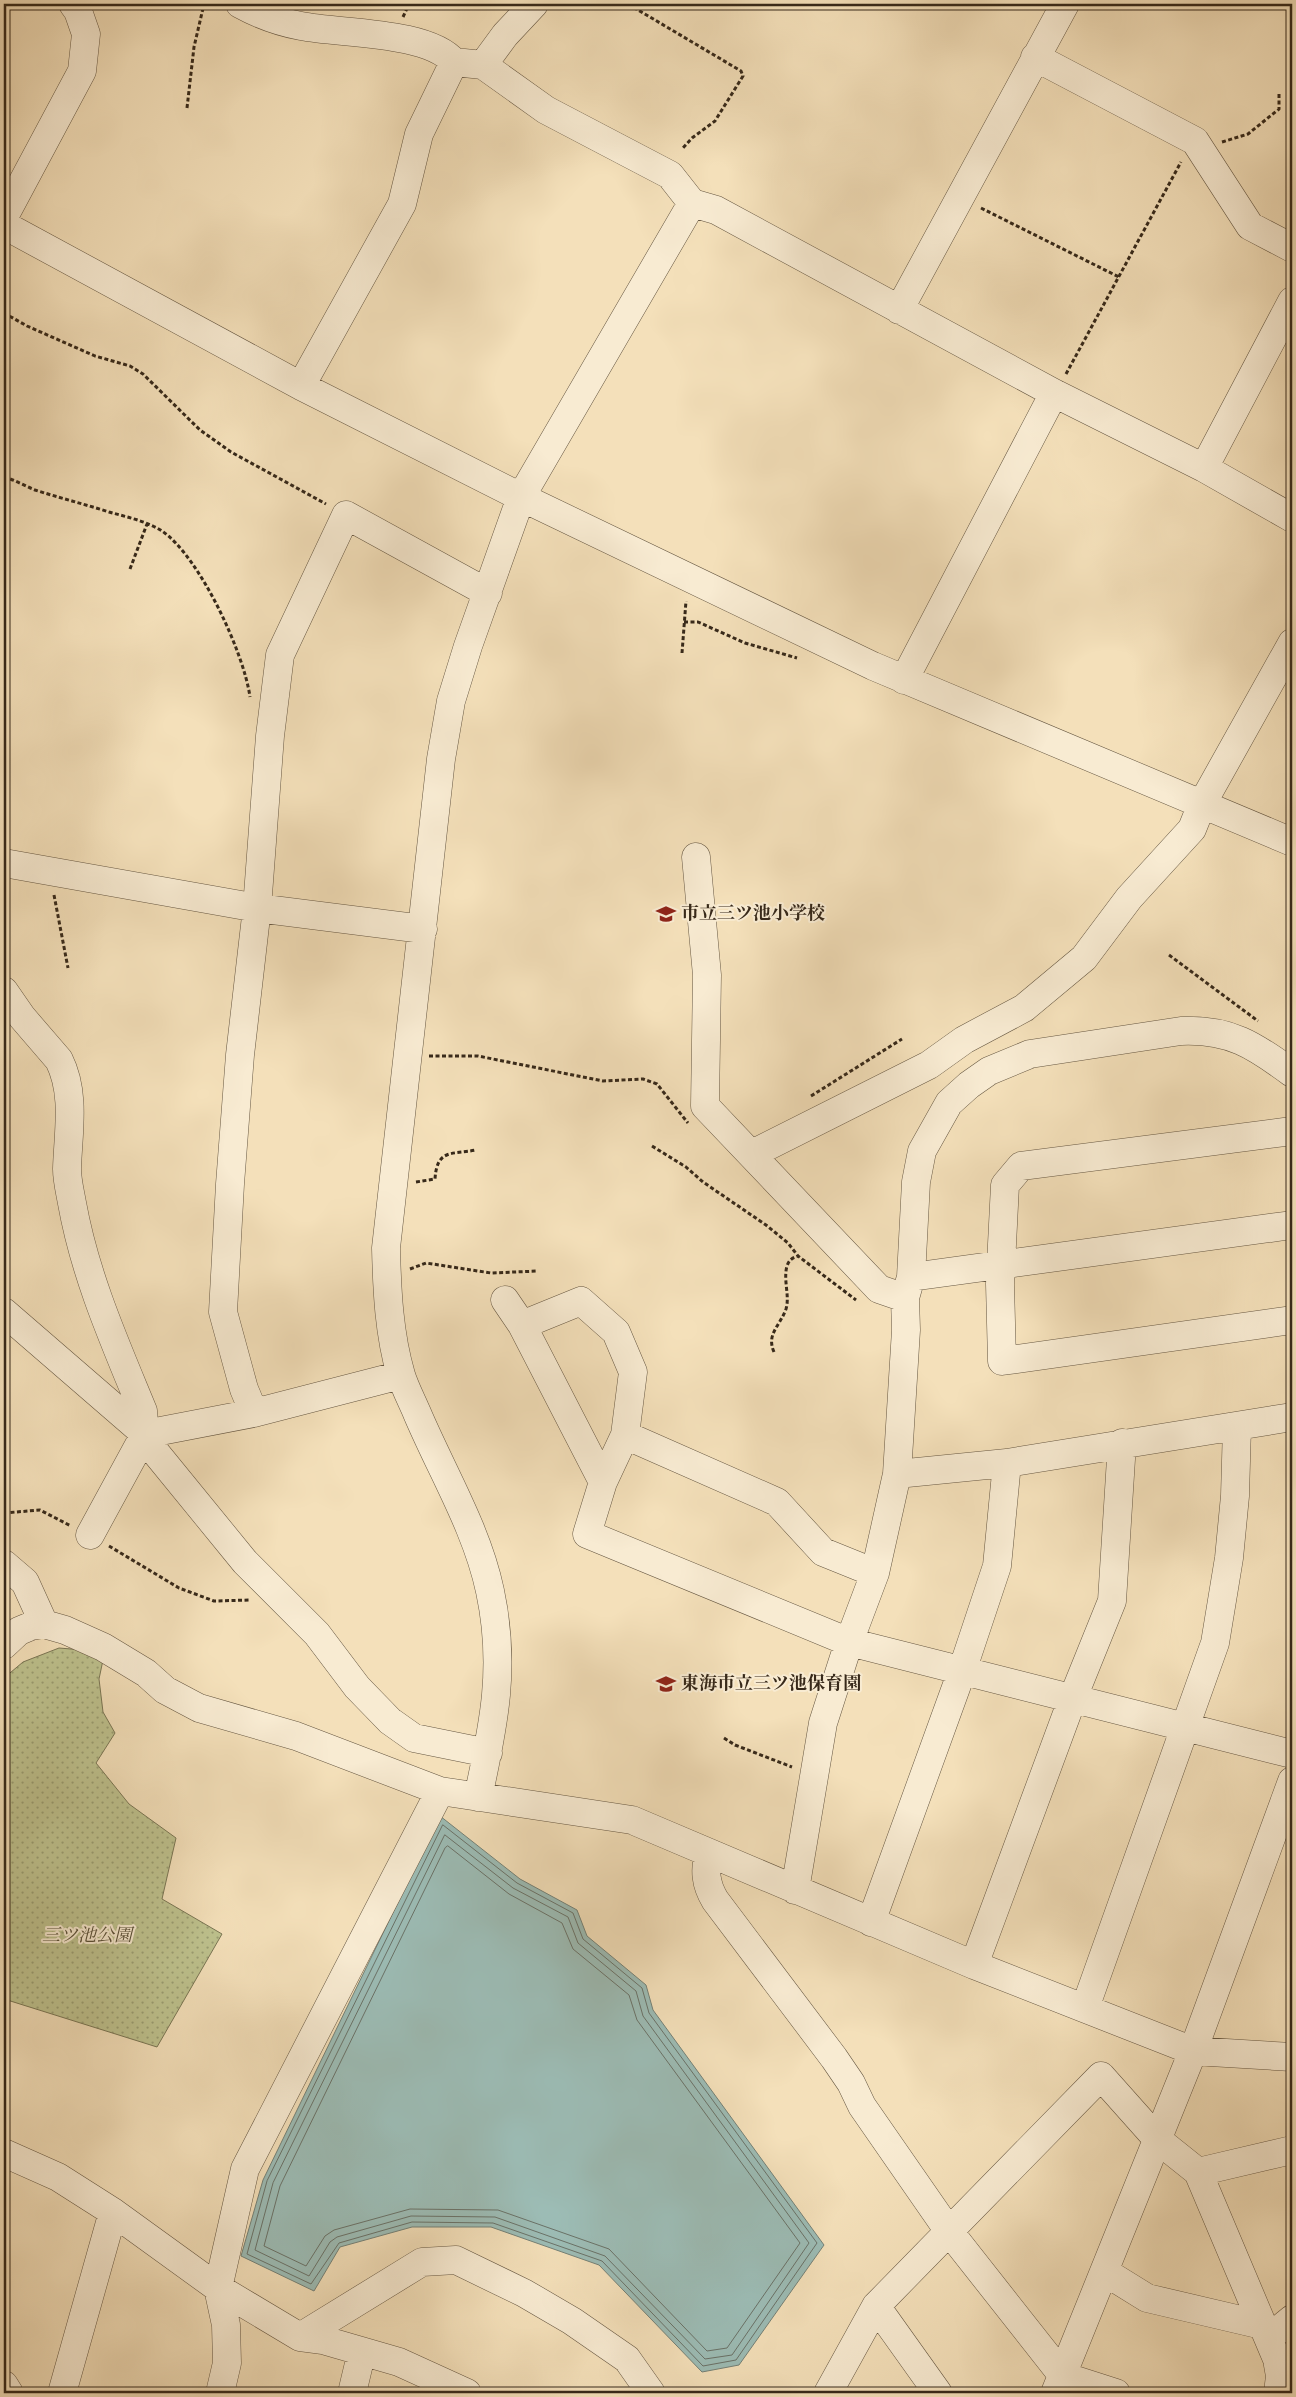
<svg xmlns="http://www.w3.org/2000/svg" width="1296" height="2397" viewBox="0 0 1296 2397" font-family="'Old Standard TT','Noto Serif JP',serif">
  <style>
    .green { fill: url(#green-dots); stroke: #7a7654 }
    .water { fill: #9cbcb5; stroke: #748177 }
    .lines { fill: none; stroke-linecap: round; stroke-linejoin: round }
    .shore { stroke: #6a7268; stroke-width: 1 }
    .minor-casing { stroke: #665742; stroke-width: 29 }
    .path { stroke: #37291a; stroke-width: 3; stroke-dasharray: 4 2.5; stroke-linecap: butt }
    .minor { stroke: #f8ebd2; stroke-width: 28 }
    .labels { text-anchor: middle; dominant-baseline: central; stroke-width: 4; stroke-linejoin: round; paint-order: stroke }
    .poi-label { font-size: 18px; font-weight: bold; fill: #37291a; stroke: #f8ebd2; text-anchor: start }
    .park-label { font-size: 18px; font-style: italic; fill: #594f37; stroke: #f8ebd2 }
  </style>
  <defs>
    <pattern id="green-dots" width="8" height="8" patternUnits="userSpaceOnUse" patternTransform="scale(1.25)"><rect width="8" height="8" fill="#bec28e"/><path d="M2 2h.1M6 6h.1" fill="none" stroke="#9b9e73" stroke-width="1.8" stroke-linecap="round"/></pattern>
  </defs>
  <rect width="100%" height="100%" fill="#f4e0ba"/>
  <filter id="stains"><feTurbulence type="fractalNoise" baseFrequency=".004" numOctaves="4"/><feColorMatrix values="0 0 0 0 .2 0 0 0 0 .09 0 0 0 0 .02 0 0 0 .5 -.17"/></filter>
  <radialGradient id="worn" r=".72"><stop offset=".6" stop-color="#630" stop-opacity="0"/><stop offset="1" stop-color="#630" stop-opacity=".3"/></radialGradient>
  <path class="green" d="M59 1648 83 1650 103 1660 99 1679 103 1712 115 1733 96 1763 129 1804 176 1838 162 1899 222 1934 157 2047 4 1999V1678L23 1662Z"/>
  <path class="water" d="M440 1816 520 1879 577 1910 587 1936 646 1985 653 2010 824 2245 739 2365 702 2372 599 2265 491 2227H412L340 2247 314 2291 241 2256 263 2180Z"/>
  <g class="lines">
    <path class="shore" d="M443 1825 517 1883 573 1913 583 1939 642 1988 649 2013 817 2243 736 2360 703 2366 602 2261 493 2223 412 2222 339 2243 311 2284 247 2254 267 2181Z
      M445 1835 513 1888 568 1917 578 1943 636 1991 643 2016 809 2243 732 2355 705 2359 605 2256 495 2217 411 2216 337 2237 330 2242 309 2276 255 2250 273 2183Z
      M448 1846 509 1894 562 1923 573 1949 629 1995 637 2020 800 2243 727 2348 707 2351 609 2249 498 2210 410 2209 334 2230 325 2236 306 2266 264 2246 280 2186 445 1848Z"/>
    <defs>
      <path id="minor" d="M240 4C260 15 279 22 301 26 341 34 428 31 454 62
        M1035 57 1195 141 1250 226 1292 248
        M483 65 505 35 534 4
        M4 217 82 71 86 34 78 11 73 4
        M4 225 301 386 521 497 873 666 1292 842
        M899 310 1065 4
        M301 386 402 204 419 134 454 62 483 65 546 110 670 175 692 203 716 210 1054 393 1204 468 1292 518
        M1204 468 1292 301
        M904 680 1054 393
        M696 857 707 975 705 1106 879 1289 905 1298
        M4 863 257 908 423 929
        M4 991 22 1017 59 1060C76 1094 68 1133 67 1169 67 1180 70 1192 72 1203 85 1276 115 1343 143 1411L145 1434 152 1448 245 1562 317 1634 357 1687 390 1721 414 1738 488 1753
        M1292 1131 1021 1166 1005 1185 1000 1284 1002 1361 1292 1320
        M752 1154 929 1065 964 1040 1024 1008 1084 958 1129 898 1192 829 1202 804 1292 643
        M911 1277 1292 1225
        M505 1300 522 1325 581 1301 616 1332 633 1372 625 1435 777 1502 823 1552 875 1573
        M4 1312 145 1434
        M522 1325 603 1482 625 1435
        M254 1413 244 1389 223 1312 230 1184 240 1055 257 908 270 736 280 655 346 515 488 593
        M145 1434 254 1413 401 1375
        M897 1474 1007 1463 1292 1417
        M603 1482 587 1534 849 1642 1292 1754
        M90 1535 145 1434
        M4 1564 25 1582 44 1624
        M4 1645 19 1631 31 1626 44 1624 65 1630 103 1647 146 1673 165 1690 199 1708 296 1736 440 1791 632 1820 974 1965 1193 2051 1292 2057
        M478 1797C494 1724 506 1666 490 1591 477 1529 442 1472 417 1413 412 1401 405 1388 401 1375 389 1334 387 1291 386 1248L441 759 451 701 468 646 521 497 692 203
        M708 1853C705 1871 705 1883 715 1900L834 2058 851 2083 862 2106 948 2230 1063 2376 1116 2393
        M795 1890 823 1723 849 1642 875 1573 897 1474 906 1330 905 1298 911 1277 916 1182 922 1151 949 1103 969 1085 989 1071 1030 1054 1181 1031C1230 1029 1254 1045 1292 1073
        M871 1922 962 1671 997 1566 1007 1463
        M974 1965 1072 1700 1112 1601 1122 1443
        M1085 2008 1215 1643 1229 1558 1235 1496 1237 1426
        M4 2153 58 2177 113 2212 218 2288 300 2337 323 2340 399 2362 467 2393
        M1198 2172 1292 2150
        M1105 2272 1147 2298 1262 2325
        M876 2306 938 2393
        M300 2337 422 2262 456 2260 524 2293 572 2321 627 2359 651 2393
        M1269 2338 1292 2319
        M4 2385 9 2393
        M62 2393 113 2212
        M220 2393 227 2363 226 2325 218 2288 245 2169 440 1791
        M352 2393 362 2351
        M828 2393 876 2306 1101 2076 1158 2140 1198 2172 1277 2359 1280 2376 1278 2393
        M1055 2393 1193 2051 1292 1781"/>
    </defs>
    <use href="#minor" class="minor-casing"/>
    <path class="path" d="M628 4 741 71 743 76 715 121 692 138 682 149
      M403 17 409 4
      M187 108 194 47 204 4
      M1222 142 1248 134 1279 109V92
      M981 208 1119 277
      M4 313 27 326 95 356 130 366 143 374 200 430 231 452 326 504
      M1066 374 1181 162
      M4 477C15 480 25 486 35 490 60 498 84 504 109 512 127 517 146 521 162 531 200 557 244 653 250 697
      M130 569 147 524
      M684 622H698L745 643 797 658
      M682 653 686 601
      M54 895 68 968
      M1169 955 1258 1021
      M429 1056H478L603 1081 643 1079 657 1084 688 1123
      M811 1096 902 1039
      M652 1146 686 1167 703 1182 766 1225 788 1243 798 1256 856 1300
      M416 1182 435 1179C437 1148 452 1155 476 1150
      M410 1269 426 1263 491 1273 538 1271
      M774 1352C766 1334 780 1326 786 1309 790 1296 783 1280 787 1266 789 1260 792 1258 798 1256
      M4 1513 40 1510 71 1526
      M109 1546 179 1588 214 1601 251 1600
      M724 1738 735 1745 792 1767"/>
    <use href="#minor" class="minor"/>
  </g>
  <defs>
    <symbol id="school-bare" viewBox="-9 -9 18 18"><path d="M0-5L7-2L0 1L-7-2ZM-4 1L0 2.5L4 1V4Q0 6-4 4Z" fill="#8f2418" stroke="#f8ebd2" stroke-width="2.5" paint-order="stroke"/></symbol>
  </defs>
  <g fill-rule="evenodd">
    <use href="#school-bare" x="652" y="900" width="28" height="28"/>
    <use href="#school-bare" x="652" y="1670" width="28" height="28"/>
  </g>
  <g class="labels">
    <g class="poi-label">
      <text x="681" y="914">市立三ツ池小学校</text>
      <text x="681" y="1684">東海市立三ツ池保育園</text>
    </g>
    <g class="park-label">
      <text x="87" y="1936">三ツ池公園</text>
    </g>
  </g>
  <rect width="1296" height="2397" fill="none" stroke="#f4e0ba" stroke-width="20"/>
  <rect x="5" y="5" width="1286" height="2387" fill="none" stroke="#37291a" stroke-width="2.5"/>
  <rect x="10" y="10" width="1276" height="2377" fill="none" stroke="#37291a"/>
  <rect width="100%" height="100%" filter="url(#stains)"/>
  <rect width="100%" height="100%" fill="url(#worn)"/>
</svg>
